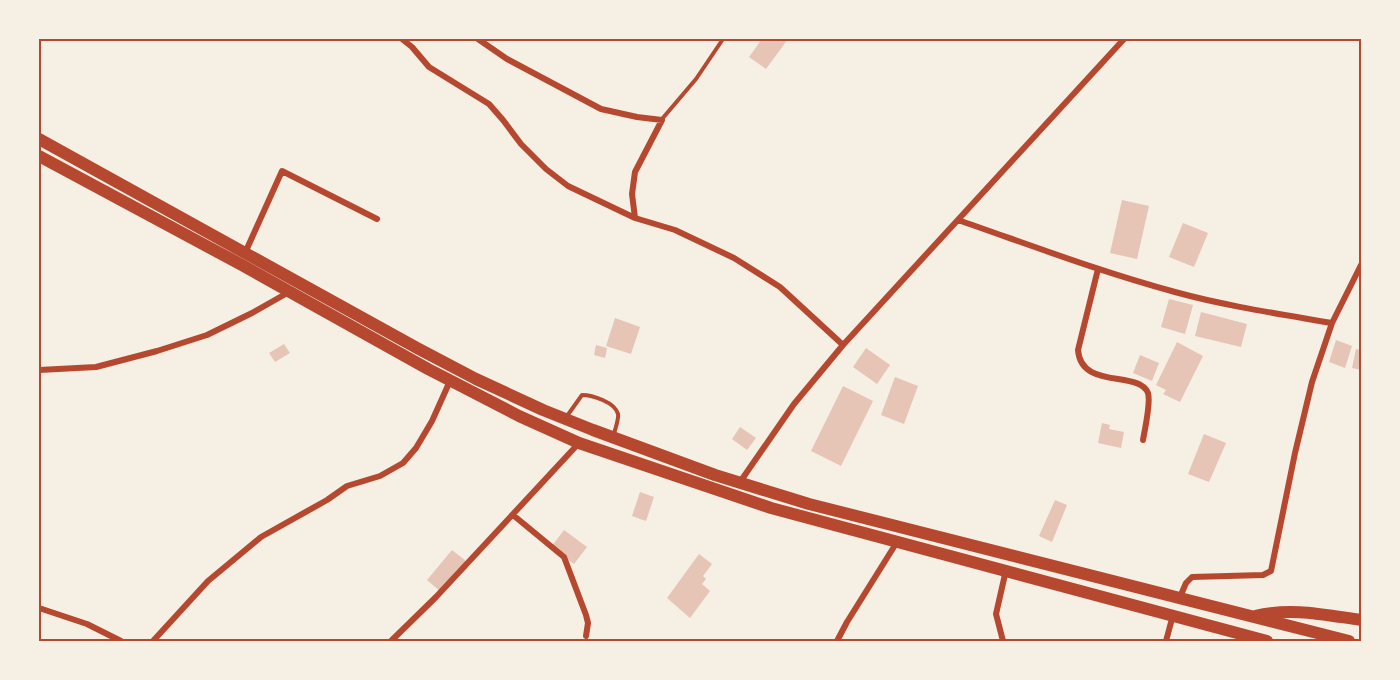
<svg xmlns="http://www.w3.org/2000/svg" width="1400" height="680" viewBox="0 0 1400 680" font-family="'Public Sans',sans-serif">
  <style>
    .building { fill: #e6c5b7 }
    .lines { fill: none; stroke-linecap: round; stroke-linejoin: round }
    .service { stroke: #b5482f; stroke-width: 4 }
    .minor { stroke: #b5482f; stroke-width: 6 }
    .trunk { stroke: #b5482f; stroke-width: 12 }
    .neatline { fill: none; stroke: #b5482f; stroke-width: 2 }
  </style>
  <rect width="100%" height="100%" fill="#f6efe4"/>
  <path class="building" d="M762 39H788L766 69 749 57Z
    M1122 200 1149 206 1137 259 1110 253Z
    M1183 223 1208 233 1194 267 1169 257Z
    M1169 299 1193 305 1185 334 1161 327Z
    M1201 312 1247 324 1241 347 1195 336Z
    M615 318 640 327 631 354 606 346Z
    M1336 340 1352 346 1345 368 1329 362Z
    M1177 342 1203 356 1180 402 1163 394 1166 390 1156 385Z
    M284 344 290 353 275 362 269 353Z
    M596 345 607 348 605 358 594 355Z
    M866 348 890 365 877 384 853 367Z
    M1356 349 1361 350V370L1352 368Z
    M1140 355 1159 363 1152 381 1133 373Z
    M895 377 918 386 904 424 881 415Z
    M843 386 873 401 841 466 811 451Z
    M1102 423 1110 425 1109 429 1124 432 1121 448 1098 443Z
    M740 427 756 438 747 450 732 439Z
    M1204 434 1226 443 1209 482 1188 474Z
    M640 492 654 497 646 521 632 516Z
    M1055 500 1067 505 1052 542 1039 536Z
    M564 530 587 547 574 564 551 547Z
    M452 550 466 561 441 592 427 580Z
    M699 554 712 564 703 576 706 579 702 584 710 591 690 618 667 598Z"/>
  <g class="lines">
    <path class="service" d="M662 119 696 79 723 39
      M567 416 582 395C592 395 615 402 618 414 619 419 615 429 614 434"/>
    <path class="minor" d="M402 39 412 47 429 67 489 104 503 120 521 144 546 169 568 186 635 218 675 230 734 258 780 287 843 345
      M478 39 507 59 601 109 637 117 662 120 635 172 632 194 635 218
      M958 220C1030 245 1101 272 1175 292 1226 306 1280 314 1332 323
      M245 253 282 171 377 219
      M1098 269 1078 350C1081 390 1139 370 1148 393 1151 403 1145 428 1143 440
      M39 370 96 367 157 351 207 335 252 313 289 292
      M740 482 794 404 843 345 1124 39
      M513 515 564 557 586 615 588 623 586 636
      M1180 597 1186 583 1192 577 1263 575 1271 571 1295 453 1312 382 1332 323 1361 265
      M39 608 87 624 121 641
      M153 641 208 581 261 537 327 500 347 486 380 476 403 463 416 448 432 421 450 381
      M391 641 436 597 579 443
      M837 641 847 622 897 542
      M1003 641 996 614 1006 570
      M1166 641 1173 615"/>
    <path class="trunk" d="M39 139 417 348 476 379 543 410 593 430 715 475 809 504 1349 641
      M39 156 240 264 428 369 519 416 579 443 771 508 1267 641
      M1255 616C1291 607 1325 615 1361 620"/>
  </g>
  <rect width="1400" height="680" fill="none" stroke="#f6efe4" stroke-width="81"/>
  <rect x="40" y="40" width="1320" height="600" class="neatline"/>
</svg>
